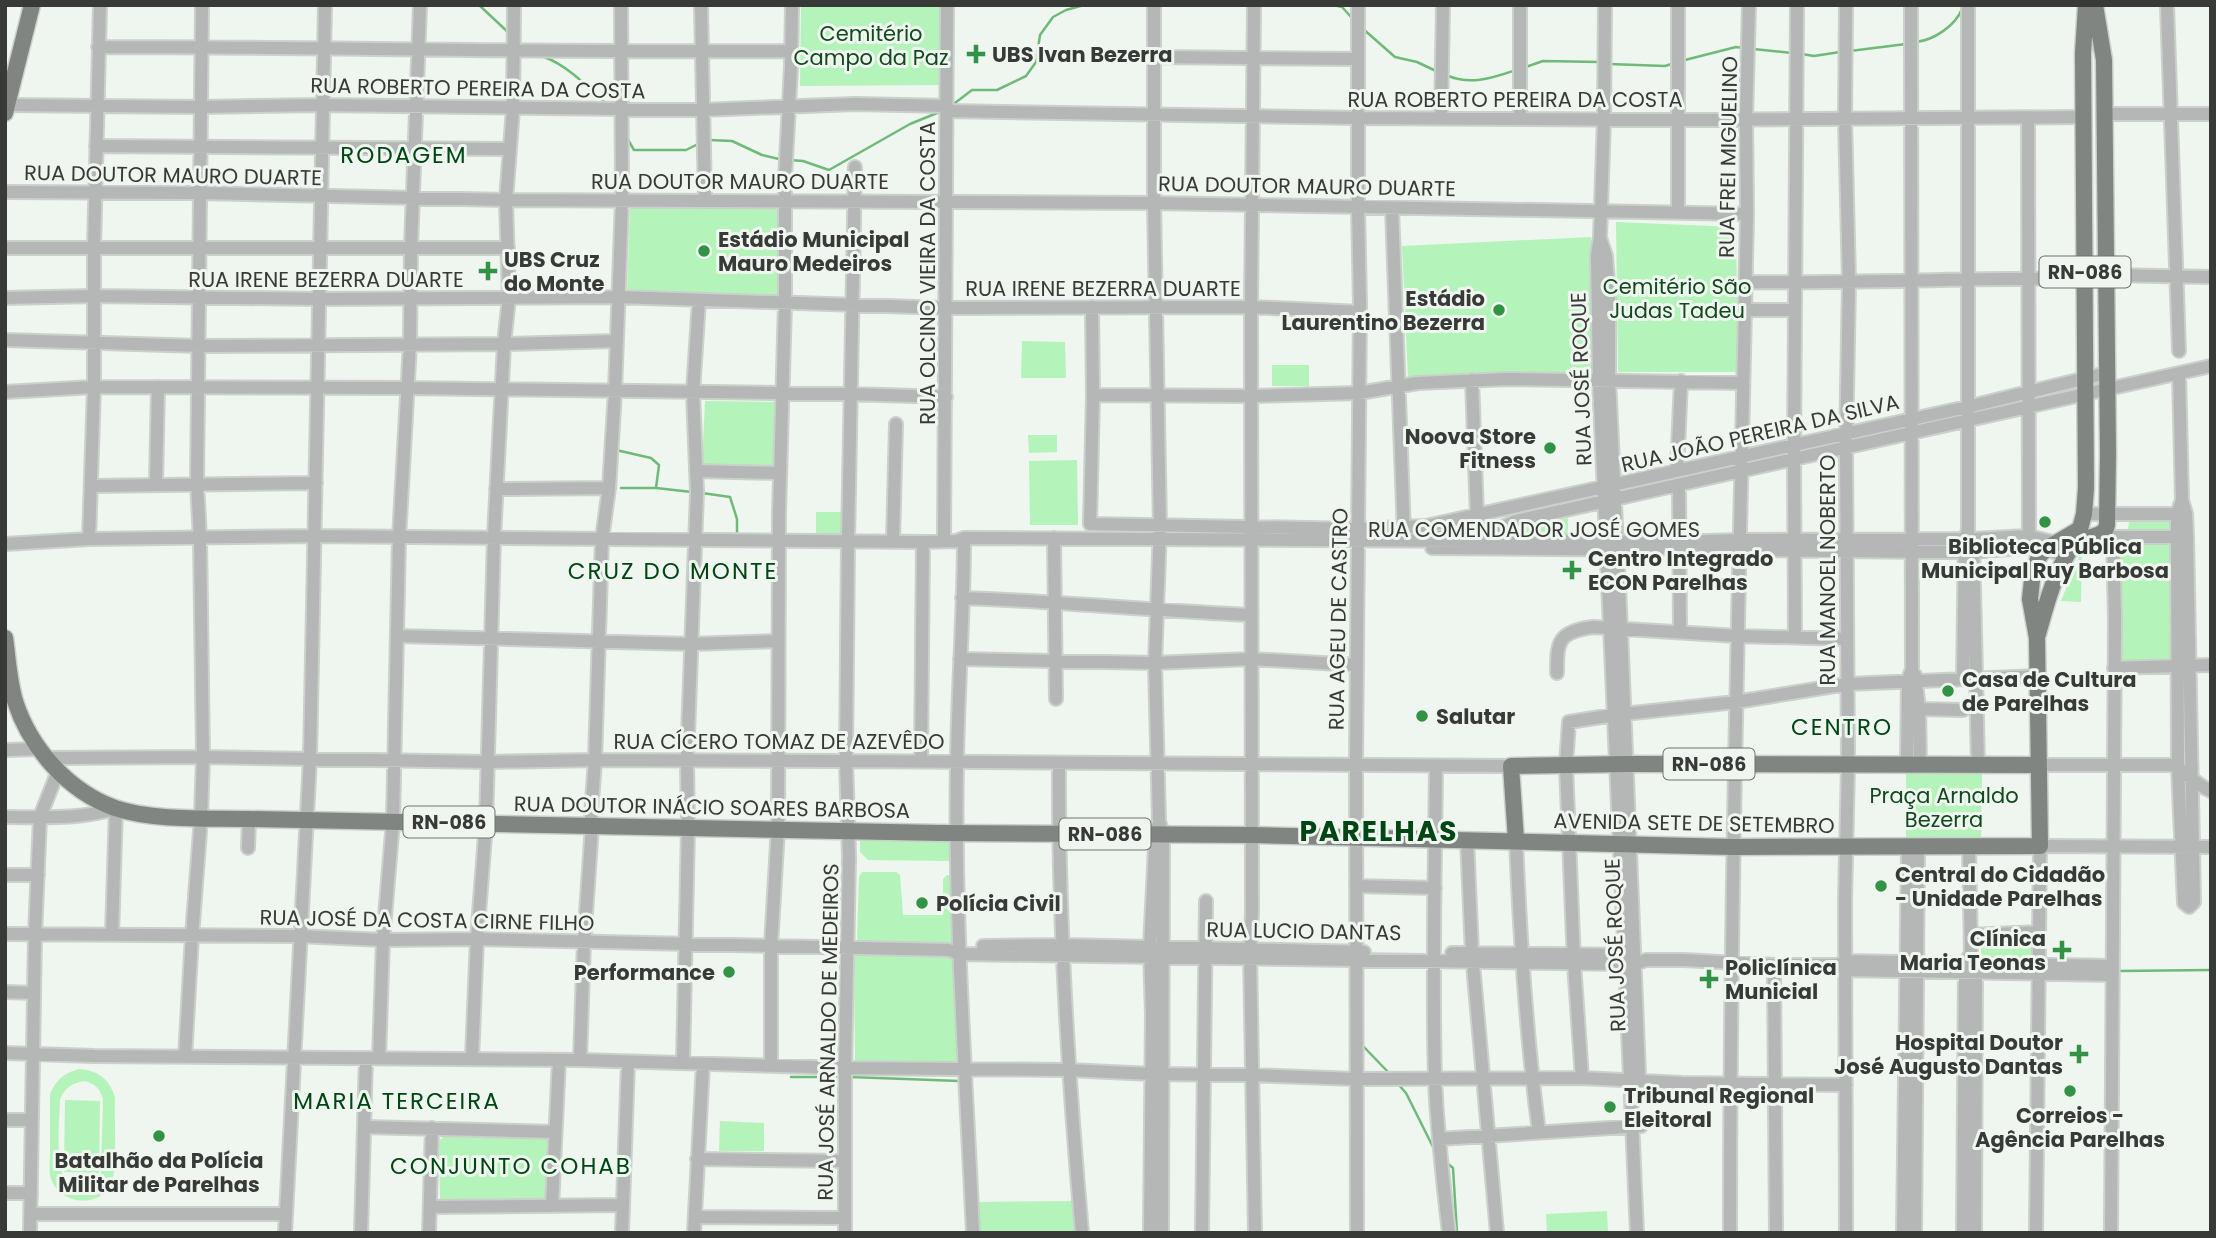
<svg xmlns="http://www.w3.org/2000/svg" width="2216" height="1238" viewBox="0 0 2216 1238" font-family="Poppins,sans-serif">
  <style>
    .green { fill: #b4f3ba; fill-rule: evenodd }
    .lines { fill: none; stroke-linecap: round; stroke-linejoin: round }
    .stream { stroke: #6fba78; stroke-width: 2.5 }
    .minor-casing { stroke: #cad0ca; stroke-width: 16 }
    .major-casing { stroke: #cad0ca; stroke-width: 19 }
    .minor { stroke: #b4b7b5; stroke-width: 12 }
    .major { stroke: #808581; stroke-width: 16 }
    .poi-dot { fill: #329245; stroke: #eff5ef; stroke-width: 2.5 }
    .labels { text-anchor: middle; dominant-baseline: central; stroke-width: 6; stroke-linejoin: round; paint-order: stroke }
    .shield { fill: #eff5ef; stroke: #6f726f; stroke-width: 2 }
    .shield-label { font-size: 19px; font-weight: bold; fill: #383a38 }
    .park-label { font-size: 21px; fill: #13491e; stroke: #eff5ef }
    .poi-label { font-size: 21px; font-weight: bold; fill: #383a38; stroke: #eff5ef; text-anchor: start }
    .street-label { font-size: 21px; fill: #383a38; stroke: #eff5ef }
    .neighbourhood-label { font-size: 23px; letter-spacing: 2px; fill: #004514; stroke: #eff5ef }
    .district-label { font-size: 28px; font-weight: bold; letter-spacing: 2px; fill: #004514; stroke: #eff5ef }
  </style>
  <rect width="100%" height="100%" fill="#eff5ef"/>
  <path class="green" d="M801 5H942V85L800 86Z
    M630 208 778 209 779 295 627 293Z
    M1616 222 1736 227 1738 372H1618Z
    M1591 237 1595 371 1408 379 1402 246Z
    M1022 341 1065 342 1066 378H1021Z
    M1272 365H1309V386H1272Z
    M705 401 777 402 776 468 702 467Z
    M1057 435V452L1029 453 1028 435Z
    M1077 460 1078 525H1030L1029 461Z
    M816 512H847L846 536 816 535Z
    M1568 518V539H1508L1507 534 1512 530Z
    M2168 519 2173 524 2170 532H2129L2128 529 2129 522 2132 520Z
    M2168 544 2173 547V662L2122 664 2118 660 2121 549 2124 545Z
    M2082 550 2081 602 2061 601Z
    M1982 769 1981 845 1906 846V770L1914 773 1974 772Z
    M954 838 952 860 949 861 868 860 860 852V839Z
    M862 872H896L900 875 903 915H943V879L947 875 955 876 954 943 859 942 857 938 859 877Z
    M2032 937C2036 943 2036 955 2031 960L1981 958V940Z
    M865 953 954 958 960 1067 855 1062 854 958 857 954Z
    M80 1069C99 1071 109 1079 115 1097 114 1119 117 1158 113 1178 105 1211 56 1206 50 1175 49 1168 50 1160 50 1153 50 1133 50 1113 50 1094 56 1079 66 1072 80 1069ZM85 1081C96 1084 100 1089 103 1099L101 1173C98 1182 93 1190 83 1191 50 1194 60 1120 60 1100 65 1087 72 1083 85 1081Z
    M65 1100 100 1101 99 1173 64 1172Z
    M720 1121 764 1123V1151H719Z
    M446 1134 550 1135 547 1199 541 1201 440 1199 439 1141Z
    M1076 1201 1077 1233H980L978 1202Z
    M1607 1211 1608 1233H1547L1546 1214Z"/>
  <g class="lines">
    <path class="stream" d="M479 5 510 34
      M1333 5 1342 7 1352 18
      M1362 28 1395 57 1417 62 1436 71
      M1916 42C1934 40 1955 26 1962 9
      M1753 49 1792 53
      M1850 51 1906 44
      M1802 54 1814 56 1840 52
      M544 57C567 65 588 87 605 103
      M1681 61 1736 47 1743 48
      M1609 64 1665 66 1675 63
      M1523 68 1543 61 1599 62
      M1446 75C1471 86 1492 78 1516 70
      M951 106 972 90H997L1026 76 1036 62 1040 35 1053 17 1066 10 1084 5
      M627 138 634 150H686L700 143
      M709 140 732 141 762 155 783 160
      M789 160 803 161 829 170 910 124 942 111
      M616 450 651 458 659 465 656 488 692 492
      M621 488H656
      M702 493 730 497 737 519V535
      M1425 535 1507 519
      M2118 971 2211 970
      M1362 1045 1389 1073
      M791 1077H841
      M851 1077 959 1081
      M1398 1084 1406 1093 1435 1151
      M1447 1163 1453 1168 1457 1233"/>
    <defs>
      <path id="minor" d="M701 5 705 200
        M1154 5V203L1160 527 1155 663 1159 821 1163 834 1162 1233
        M1254 5 1251 307 1252 912 1250 954 1255 1233
        M1605 5 1604 118 1600 237 1597 255 1599 380 1637 1233
        M2167 5 2179 351
        M98 47C330 47 561 53 792 51
        M1155 57 1358 59
        M7 105 200 107 322 105 701 110 855 104 947 106
        M947 111 1358 118 1677 120 2083 117
        M2103 114H2211
        M1441 118 1443 5
        M2028 118 2029 545
        M1520 119V5
        M96 146 509 149
        M5 192 199 193 506 200 1154 203 1747 214
        M1392 209 1404 534
        M1678 213V5
        M1600 238 1606 256 1609 296V380L1621 630 1639 1075
        M5 248H508
        M2106 275 2211 277
        M1745 282C1859 284 1971 277 2085 279
        M5 298 94 296 320 299 618 297 945 308 1251 307 1360 312
        M1092 307 1093 395 1090 524 1359 529 1426 526 1967 407 2107 373
        M1744 310H1795
        M5 340 200 346 504 344 617 341
        M2179 373 2182 500 2186 514 2187 537 2194 902 2189 907 2184 903 2178 767 2177 537V514L2182 500
        M1472 380 1477 516
        M5 392 94 387 408 388 850 394 946 397
        M1093 395 1251 396 1359 393 1418 383 1507 379 1743 383
        M1677 470 1681 381
        M696 471 779 473
        M156 484 158 387
        M1679 485 1680 632
        M92 486 316 483
        M496 489 609 488
        M2084 514H2185
        M2108 534 2113 537H2183
        M964 538C964 612 958 686 957 761 954 918 966 1076 973 1233
        M1054 538 1056 699
        M89 539 94 387V248L100 5
        M944 541 947 5
        M893 542 896 424
        M1485 542 1501 528 1516 521 2211 366
        M1973 543 1978 766
        M5 544 89 539 314 536 923 542 956 541 964 538 1677 542 1740 540 1973 539 2028 536 2061 544
        M1432 548 1659 550
        M1680 549C1776 550 1871 552 1966 552 2000 552 2036 541 2067 557
        M962 598C1059 601 1155 611 1251 615
        M397 636 691 644 778 641
        M1795 637 1794 455 1797 5
        M960 659 1155 663 1251 659 1357 665
        M2114 668 2211 665
        M1557 673C1557 641 1558 632 1593 627L1737 636 1847 639
        M1915 675 1919 709 1920 765
        M1963 678 1965 539 1968 530V5
        M1919 709 1963 710
        M5 750 39 749
        M47 758 203 757 488 762 595 760 846 761 1511 766
        M921 761 923 542
        M1059 763C1058 920 1068 1076 1082 1233
        M1907 765 1908 680 1912 669 1911 5
        M2039 765H2171C2187 770 2195 785 2211 791
        M1436 766C1435 870 1432 975 1435 1079 1437 1131 1443 1182 1449 1233
        M5 817C41 817 81 820 116 808L112 934
        M1467 839 1472 953 1497 1233
        M1516 840C1520 938 1526 1035 1539 1132
        M248 848 249 819
        M5 875H38
        M1356 886 1435 888
        M5 934 299 936 383 940 477 939 949 950 959 954 1625 964H1635L1646 960H1684L1774 965H1837L1846 961 2112 966
        M1971 935 2039 932
        M983 946 1062 945 1364 952
        M1452 953 1633 955
        M1973 957 1976 964 1975 1233
        M1774 965 1776 1233
        M1841 967 1846 970 2112 975
        M5 992 34 993
        M5 1053 94 1056 580 1060 845 1068 1068 1070 1152 1074 1252 1075 1355 1079 1582 1078 1682 1083 1846 1085
        M185 1057 192 936 201 818 203 757 200 538 197 484 202 5
        M379 1058 383 940 393 821 399 538 410 344 411 247 420 5
        M472 1058 477 939 486 823 494 537 504 344 509 298 506 200 513 109 514 5
        M580 1060 584 942 592 826 591 816 595 760 602 539 609 488 615 392 622 200 621 5
        M683 1063 688 828 687 761 697 492 693 392 699 300
        M771 1065V945L778 828 779 513 785 303V178L791 67 792 5
        M1582 1078 1574 963 1566 765 1569 722 1614 715 1736 702 1847 684 2038 676
        M5 1120H32
        M364 1127 555 1132
        M1439 1139 1641 1126
        M697 1159 845 1161
        M5 1193H31
        M552 1205 559 1060
        M430 1207 623 1205
        M31 1214H286
        M695 1217 845 1218
        M30 1233 35 935 40 817 58 771
        M285 1233 310 758 325 5
        M361 1233 366 1058
        M429 1233 432 1128
        M622 1233 628 1062
        M694 1233 703 1064
        M845 1233V1068L849 856 846 761 848 541 855 167
        M1150 1233 1152 1015 1150 947 1156 828
        M1202 1233 1206 901
        M1357 1233 1356 765 1360 304 1358 207V5
        M1730 1233C1730 893 1740 553 1747 214L1746 118 1749 5
        M1846 1233 1845 901 1848 765 1846 447 1849 282 1845 118 1846 5
        M1903 1233 1908 847
        M1915 1233 1918 847
        M1963 1233 1965 973V963L1971 953 1969 847
        M2036 1233 2040 846 2211 847
        M2111 1233 2115 618 2113 537"/>
      <path id="major" d="M5 113 32 5
        M2038 634C2046 605 2054 573 2072 547 2082 534 2104 540 2107 525L2108 453 2104 60 2095 5
        M5 638C8 659 9 681 15 701 30 748 68 791 115 808 153 821 209 818 249 819L940 833 1252 835 1732 847 2040 846 2037 638 2030 599 2033 571 2040 555 2046 549 2080 529 2084 514 2086 488 2083 53 2086 5
        M1516 840 1511 766 1626 764 2039 765"/>
    </defs>
    <use href="#minor" class="minor-casing"/>
    <use href="#major" class="major-casing"/>
    <use href="#minor" class="minor"/>
    <use href="#major" class="major"/>
  </g>
  <g class="poi-dot">
    <path d="M972.5 43.5h7v7h7v7h-7v7h-7v-7h-7v-7h7z"/>
    <circle cx="704" cy="251" r="7"/>
    <path d="M484.5 260.5h7v7h7v7h-7v7h-7v-7h-7v-7h7z"/>
    <circle cx="1499" cy="310" r="7"/>
    <circle cx="1550" cy="448" r="7"/>
    <circle cx="2045" cy="522" r="7"/>
    <path d="M1568.5 559.5h7v7h7v7h-7v7h-7v-7h-7v-7h7z"/>
    <circle cx="1948" cy="691" r="7"/>
    <circle cx="1422" cy="716" r="7"/>
    <circle cx="1881" cy="886" r="7"/>
    <circle cx="922" cy="903" r="7"/>
    <path d="M2058.5 939.5h7v7h7v7h-7v7h-7v-7h-7v-7h7z"/>
    <circle cx="729" cy="972" r="7"/>
    <path d="M1705.5 968.5h7v7h7v7h-7v7h-7v-7h-7v-7h7z"/>
    <path d="M2075.5 1043.5h7v7h7v7h-7v7h-7v-7h-7v-7h7z"/>
    <circle cx="2070" cy="1091" r="7"/>
    <circle cx="1610" cy="1107" r="7"/>
    <circle cx="159" cy="1136" r="7"/>
  </g>
  <g class="labels">
    <g class="shield">
      <rect x="2039.5" y="256.5" width="91" height="31" rx="5"/>
      <rect x="1663.5" y="748.5" width="91" height="31" rx="5"/>
      <rect x="403.5" y="806.5" width="91" height="31" rx="5"/>
      <rect x="1059.5" y="818.5" width="91" height="31" rx="5"/>
    </g>
    <g class="shield-label">
      <text x="2085" y="272">RN-086</text>
      <text x="1709" y="764">RN-086</text>
      <text x="449" y="822">RN-086</text>
      <text x="1105" y="834">RN-086</text>
    </g>
    <g class="park-label">
      <text x="871" y="33">Cemitério<tspan x="871" dy="24">Campo da Paz</tspan></text>
      <text x="1677" y="286">Cemitério São<tspan x="1677" dy="24">Judas Tadeu</tspan></text>
      <text x="1944" y="795">Praça Arnaldo<tspan x="1944" dy="24">Bezerra</tspan></text>
    </g>
    <g class="poi-label">
      <text x="992" y="54">UBS Ivan Bezerra</text>
      <text x="718" y="239">Estádio Municipal<tspan x="718" dy="24">Mauro Medeiros</tspan></text>
      <text x="504" y="259">UBS Cruz<tspan x="504" dy="24">do Monte</tspan></text>
      <text x="1485" y="298" text-anchor="end">Estádio<tspan x="1485" dy="24">Laurentino Bezerra</tspan></text>
      <text x="1536" y="436" text-anchor="end">Noova Store<tspan x="1536" dy="24">Fitness</tspan></text>
      <text x="2045" y="546" text-anchor="middle">Biblioteca Pública<tspan x="2045" dy="24">Municipal Ruy Barbosa</tspan></text>
      <text x="1588" y="558">Centro Integrado<tspan x="1588" dy="24">ECON Parelhas</tspan></text>
      <text x="1962" y="679">Casa de Cultura<tspan x="1962" dy="24">de Parelhas</tspan></text>
      <text x="1436" y="716">Salutar</text>
      <text x="1895" y="874">Central do Cidadão<tspan x="1895" dy="24">- Unidade Parelhas</tspan></text>
      <text x="936" y="903">Polícia Civil</text>
      <text x="2046" y="938" text-anchor="end">Clínica<tspan x="2046" dy="24">Maria Teonas</tspan></text>
      <text x="1725" y="967">Policlínica<tspan x="1725" dy="24">Municial</tspan></text>
      <text x="715" y="972" text-anchor="end">Performance</text>
      <text x="2063" y="1042" text-anchor="end">Hospital Doutor<tspan x="2063" dy="24">José Augusto Dantas</tspan></text>
      <text x="1624" y="1095">Tribunal Regional<tspan x="1624" dy="24">Eleitoral</tspan></text>
      <text x="2070" y="1115" text-anchor="middle">Correios -<tspan x="2070" dy="24">Agência Parelhas</tspan></text>
      <text x="159" y="1160" text-anchor="middle">Batalhão da Polícia<tspan x="159" dy="24">Militar de Parelhas</tspan></text>
    </g>
    <g class="street-label">
      <text transform="translate(478 88) rotate(1)">RUA ROBERTO PEREIRA DA COSTA</text>
      <text x="1515" y="99">RUA ROBERTO PEREIRA DA COSTA</text>
      <text transform="translate(1728 157) rotate(-89)">RUA FREI MIGUELINO</text>
      <text transform="translate(173 175) rotate(1)">RUA DOUTOR MAURO DUARTE</text>
      <text x="740" y="181">RUA DOUTOR MAURO DUARTE</text>
      <text transform="translate(1307 186) rotate(1)">RUA DOUTOR MAURO DUARTE</text>
      <text transform="translate(927 273) rotate(-90)">RUA OLCINO VIEIRA DA COSTA</text>
      <text x="326" y="279">RUA IRENE BEZERRA DUARTE</text>
      <text x="1103" y="288">RUA IRENE BEZERRA DUARTE</text>
      <text transform="translate(1581 379) rotate(-92)">RUA JOSÉ ROQUE</text>
      <text transform="translate(1760 433) rotate(-13)">RUA JOÃO PEREIRA DA SILVA</text>
      <text x="1534" y="529">RUA COMENDADOR JOSÉ GOMES</text>
      <text transform="translate(1827 570) rotate(-90)">RUA MANOEL NOBERTO</text>
      <text transform="translate(1338 619) rotate(-89)">RUA AGEU DE CASTRO</text>
      <text x="779" y="741">RUA CÍCERO TOMAZ DE AZEVÊDO</text>
      <text transform="translate(712 807) rotate(1)">RUA DOUTOR INÁCIO SOARES BARBOSA</text>
      <text transform="translate(1694 823) rotate(1)">AVENIDA SETE DE SETEMBRO</text>
      <text transform="translate(427 920) rotate(1)">RUA JOSÉ DA COSTA CIRNE FILHO</text>
      <text transform="translate(1304 931) rotate(1)">RUA LUCIO DANTAS</text>
      <text transform="translate(1615 945) rotate(-92)">RUA JOSÉ ROQUE</text>
      <text transform="translate(828 1032) rotate(-89)">RUA JOSÉ ARNALDO DE MEDEIROS</text>
    </g>
    <g class="neighbourhood-label">
      <text x="404" y="155">RODAGEM</text>
      <text x="673" y="571">CRUZ DO MONTE</text>
      <text x="1842" y="727">CENTRO</text>
      <text x="397" y="1101">MARIA TERCEIRA</text>
      <text x="511" y="1166">CONJUNTO COHAB</text>
    </g>
    <g class="district-label">
      <text x="1379" y="831">PARELHAS</text>
    </g>
  </g>
  <rect width="2216" height="1238" fill="none" stroke="#383a38" stroke-width="14"/>
</svg>
